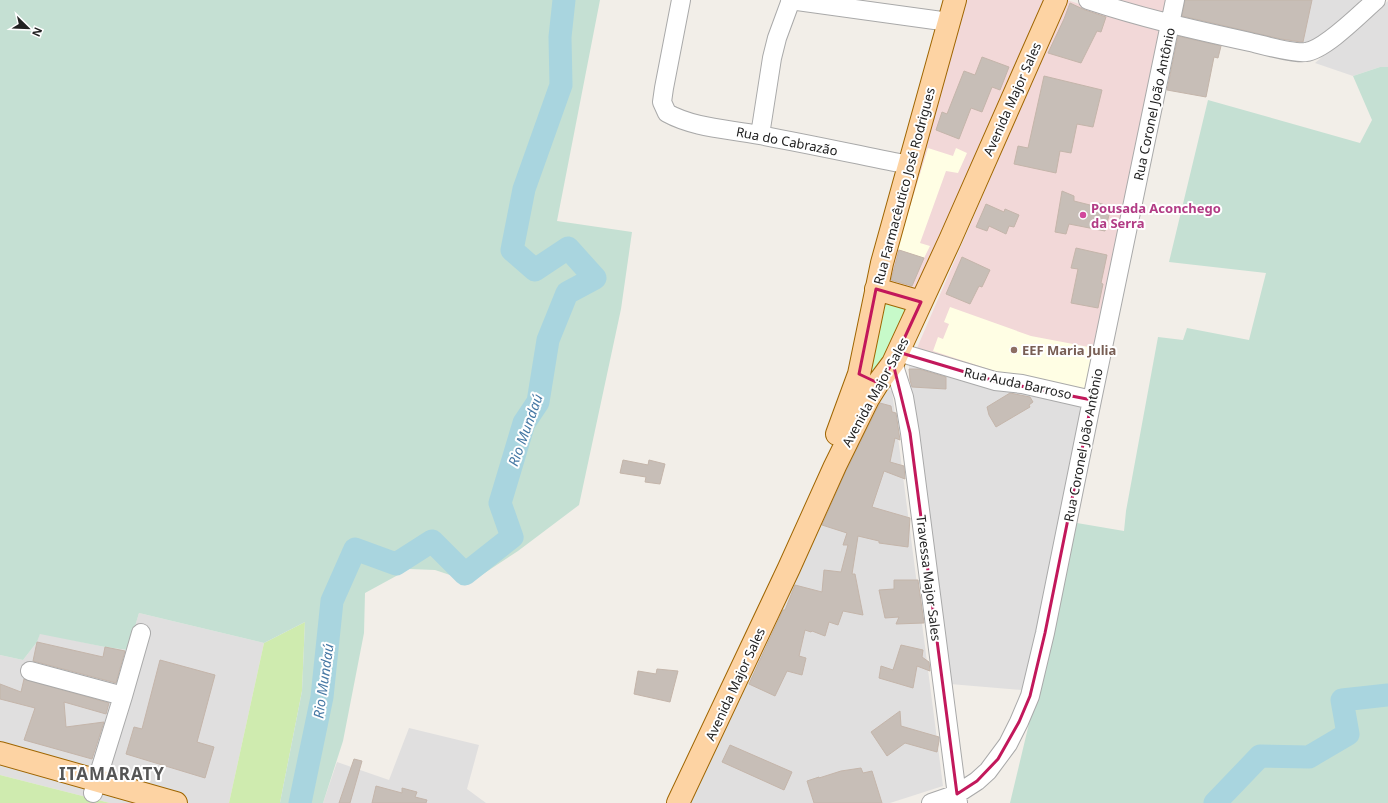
<svg xmlns="http://www.w3.org/2000/svg" width="1388" height="803" viewBox="0 0 1388 803" font-family="'Noto Sans',sans-serif">
  <style>
    .residential { fill: #e0dfdf }
    .commercial { fill: #f2d8d8 }
    .education { fill: #fffee4 }
    .grass { fill: #cfebaf }
    .wetland { fill: #c5e0d3 }
    .park { fill: #c7fac9 }
    .lines { fill: none; stroke-linecap: round; stroke-linejoin: round }
    .river { stroke: #a9d5df; stroke-width: 23 }
    .building { fill: #c7beb7; stroke: #c4b5aa }
    .minor-casing { stroke: #a9a9a9; stroke-width: 20 }
    .major-casing { stroke: #9f6500; stroke-width: 24 }
    .minor { stroke: #fff; stroke-width: 18 }
    .major { stroke: #fdd3a3; stroke-width: 22 }
    .marked { fill: none; stroke: #c2185b; stroke-width: 3; stroke-linejoin: round }
    .hotel-dot { fill: #d1479c; stroke: #fff; stroke-width: 1.5 }
    .education-dot { fill: #8d6e63; stroke: #fff; stroke-width: 1.5 }
    .labels { text-anchor: middle; dominant-baseline: central; stroke-width: 4; stroke-linejoin: round; paint-order: stroke }
    .street-label { font-size: 13px; fill: #222; stroke: #fff }
    .hotel-label { font-size: 13px; font-weight: bold; fill: #b23c85; stroke: #fff; text-anchor: start }
    .education-label { font-size: 13px; font-weight: bold; fill: #785e54; stroke: #fff; text-anchor: start }
    .water-label { font-size: 14px; font-style: italic; fill: #4678a4; stroke: #fff }
    .district-label { font-size: 17px; font-weight: bold; letter-spacing: 1px; fill: #555; stroke: #fff }
  </style>
  <rect width="100%" height="100%" fill="#f2eee8"/>
  <path class="residential" d="M1181 0H1364L1318 42 1303 48 1178 18Z
    M1388 1V67H1380L1353 76 1315 63Z
    M909 366 1032 389 1089 402 1064 518 1022 690 950 684 912 405Z
    M882 386 892 391 943 786 890 803H685Z
    M139 613 264 643 229 803H110L0 775V655L23 660 37 642 40 633 105 647 128 650Z
    M409 728 479 745 467 789 486 803H323L337 762 389 780Z"/>
  <path class="commercial" d="M966 0H1046L916 293 888 281Z
    M1067 0 1162 31 1088 397 1008 381 917 348Z
    M1117 0H1167L1165 14Z"/>
  <path class="education" d="M928 148 953 156 956 148 967 153 958 173 946 171 920 243 930 246 924 258 897 249Z
    M950 307 1031 336 1094 348 1084 391 1012 373 1010 376 933 351 938 337 943 339 949 324 944 322Z"/>
  <path class="grass" d="M305 622 302 691 280 803H229L264 643Z
    M0 775 110 803H0Z"/>
  <path class="wetland" d="M0 0H600L557 221 632 232 621 309 579 505 518 551 471 582 435 570 409 569 365 593 364 633 343 741 323 803H280L302 691 305 622 264 643 139 613 128 650 105 647 40 634 37 642 23 660 0 655Z
    M1380 67H1388V803H1010L1077 523 1124 531 1126 511 1158 337 1183 340 1187 328 1249 340 1266 273 1169 262 1208 100 1360 143 1372 120 1353 76Z"/>
  <path class="park" d="M885 300 907 307 881 365 874 371 870 369Z"/>
  <g class="lines">
    <path class="river" d="M300 803 322 697 332 601 355 549 396 564 432 541 465 574 512 537 500 503 524 423 538 402 548 340 567 293 595 278 568 248 535 270 512 250 524 189 561 85 560 37 564 0
      M1215 803 1260 756 1309 757 1348 734 1342 700 1388 695"/>
  </g>
  <path class="building" d="M1185 0H1312L1303 42H1301L1281 39 1182 16Z
    M1070 3 1085 10 1106 17 1101 32 1097 31 1081 63 1048 53 1064 19Z
    M1178 36 1221 46 1218 58 1214 57 1206 97 1167 90Z
    M982 57 1009 67 1000 90 992 87 982 112 971 108 959 139 936 130 942 112 947 114 964 71 975 75Z
    M1044 76 1102 90 1093 127 1077 124 1071 153 1060 151 1056 173 1014 164 1018 146 1028 148Z
    M1062 191 1074 196V201L1098 207 1099 203 1111 207 1105 231 1069 224 1066 234 1055 232Z
    M986 204 1004 212 1005 209 1019 215 1014 227 1009 226 1006 234 989 226 987 231 976 227Z
    M1076 248 1107 255 1101 283 1103 284 1098 308 1071 303 1078 269 1071 268Z
    M899 250 924 258 912 286 891 280Z
    M962 257 990 270 982 287 979 286 970 304 946 294Z
    M909 369H919L946 377V389L912 387 910 380Z
    M1010 393 1030 397 1033 402 1029 405 1030 407 996 427 989 415 987 407Z
    M880 403 891 406 892 412 896 413 900 440 895 438 890 462 904 466 905 479 884 471 872 507 910 518 908 547 879 543V541L858 536 852 574H855L863 615 843 611 838 625 829 622 825 636 812 631 811 632 805 630 799 656 806 658 802 675 787 671 775 696 749 684 783 610H785L795 585 822 592 824 570 841 572 848 545H843L847 533 822 525 846 471Z
    M623 460 648 465 649 460 665 464 660 484 645 482 646 477 620 473Z
    M894 580H918L924 623 896 624 899 617 885 618 879 590 894 589Z
    M37 642 103 657 105 647 125 651 116 683 33 661Z
    M901 645 923 650 922 657 929 662 930 671 917 666 913 688 879 678 881 666 893 670Z
    M160 660 215 675 197 742 214 747 205 778 126 754 134 727 142 729Z
    M657 669 678 671 670 702 634 694 638 671 656 674Z
    M24 679 109 703 106 714 64 702 66 727 104 722 92 759 24 740 35 708 0 699V684L21 692Z
    M900 711 901 726 939 737V741L937 752 905 743 887 756 871 732Z
    M730 745 792 772 784 790 722 762Z
    M354 759 362 761 350 803H339Z
    M861 768 863 773 872 771 882 803H814L807 781 819 777V778L841 771Z
    M376 786 402 793V788L417 792 415 797 427 800 426 803H372Z"/>
  <g class="lines">
    <defs>
      <path id="minor" d="M681 0 664 88 662 102 667 113C694 128 729 129 759 135 809 144 859 155 909 165
        M790 0 949 22
        M1088 0C1142 18 1195 30 1250 42 1263 45 1294 54 1306 52 1325 50 1361 13 1376 0
        M760 135 772 58 777 38 791 0
        M898 352 995 381 1022 384 1092 400
        M893 363 904 397 910 433 958 803
        M30 671 123 696
        M93 793 123 696 141 633
        M931 803 957 794 977 781 988 771 1008 744 1019 722 1030 696 1045 633 1092 400 1175 0"/>
      <path id="major" d="M876 289 921 302
        M837 434 859 374 882 263 955 0
        M0 753 176 803
        M678 803 789 568 835 466 868 399 878 383 893 363 950 240 1056 0"/>
    </defs>
    <use href="#minor" class="minor-casing"/>
    <use href="#major" class="major-casing"/>
    <use href="#minor" class="minor"/>
    <use href="#major" class="major"/>
  </g>
  <path class="marked" d="M876 289 921 302 898 352 995 381 1092 400 1045 633 1030 696 1019 722 998 759 977 781 957 794 910 433 893 363 878 383 859 374Z"/>
  <circle class="hotel-dot" cx="1083" cy="215" r="4"/>
  <circle class="education-dot" cx="1014" cy="350" r="4"/>
  <g class="labels">
    <g class="street-label">
      <text transform="translate(1012 99) rotate(-66)">Avenida Major Sales</text>
      <text transform="translate(1154 104) rotate(-78)">Rua Coronel João Antônio</text>
      <text transform="translate(787 141) rotate(11)">Rua do Cabrazão</text>
      <text transform="translate(904 186) rotate(-75)">Rua Farmacêutico José Rodrigues</text>
      <text transform="translate(1018 383) rotate(12)">Rua Auda Barroso</text>
      <text transform="translate(875 392) rotate(-61)">Avenida Major Sales</text>
      <text transform="translate(1083 445) rotate(-79)">Rua Coronel João Antônio</text>
      <text transform="translate(929 578) rotate(83)">Travessa Major Sales</text>
      <text transform="translate(735 684) rotate(-65)">Avenida Major Sales</text>
    </g>
    <g class="hotel-label">
      <text x="1091" y="208">Pousada Aconchego<tspan x="1091" dy="15">da Serra</tspan></text>
    </g>
    <g class="education-label">
      <text x="1022" y="350">EEF Maria Julia</text>
    </g>
    <g class="water-label">
      <text transform="translate(525 430) rotate(-70)">Rio Mundaú</text>
      <text transform="translate(323 681) rotate(-82)">Rio Mundaú</text>
    </g>
    <g class="district-label">
      <text x="112" y="773">ITAMARATY</text>
    </g>
  </g>
  <g transform="translate(28 28) rotate(113)" stroke="#ffffff" stroke-width="3" paint-order="stroke">
  <path d="M0-3L7 15L0 10L-7 15Z" fill="#222222"/>
  <text y="-6" font-size="11" font-weight="bold" text-anchor="middle" fill="#222222">N</text>
  </g>
</svg>
